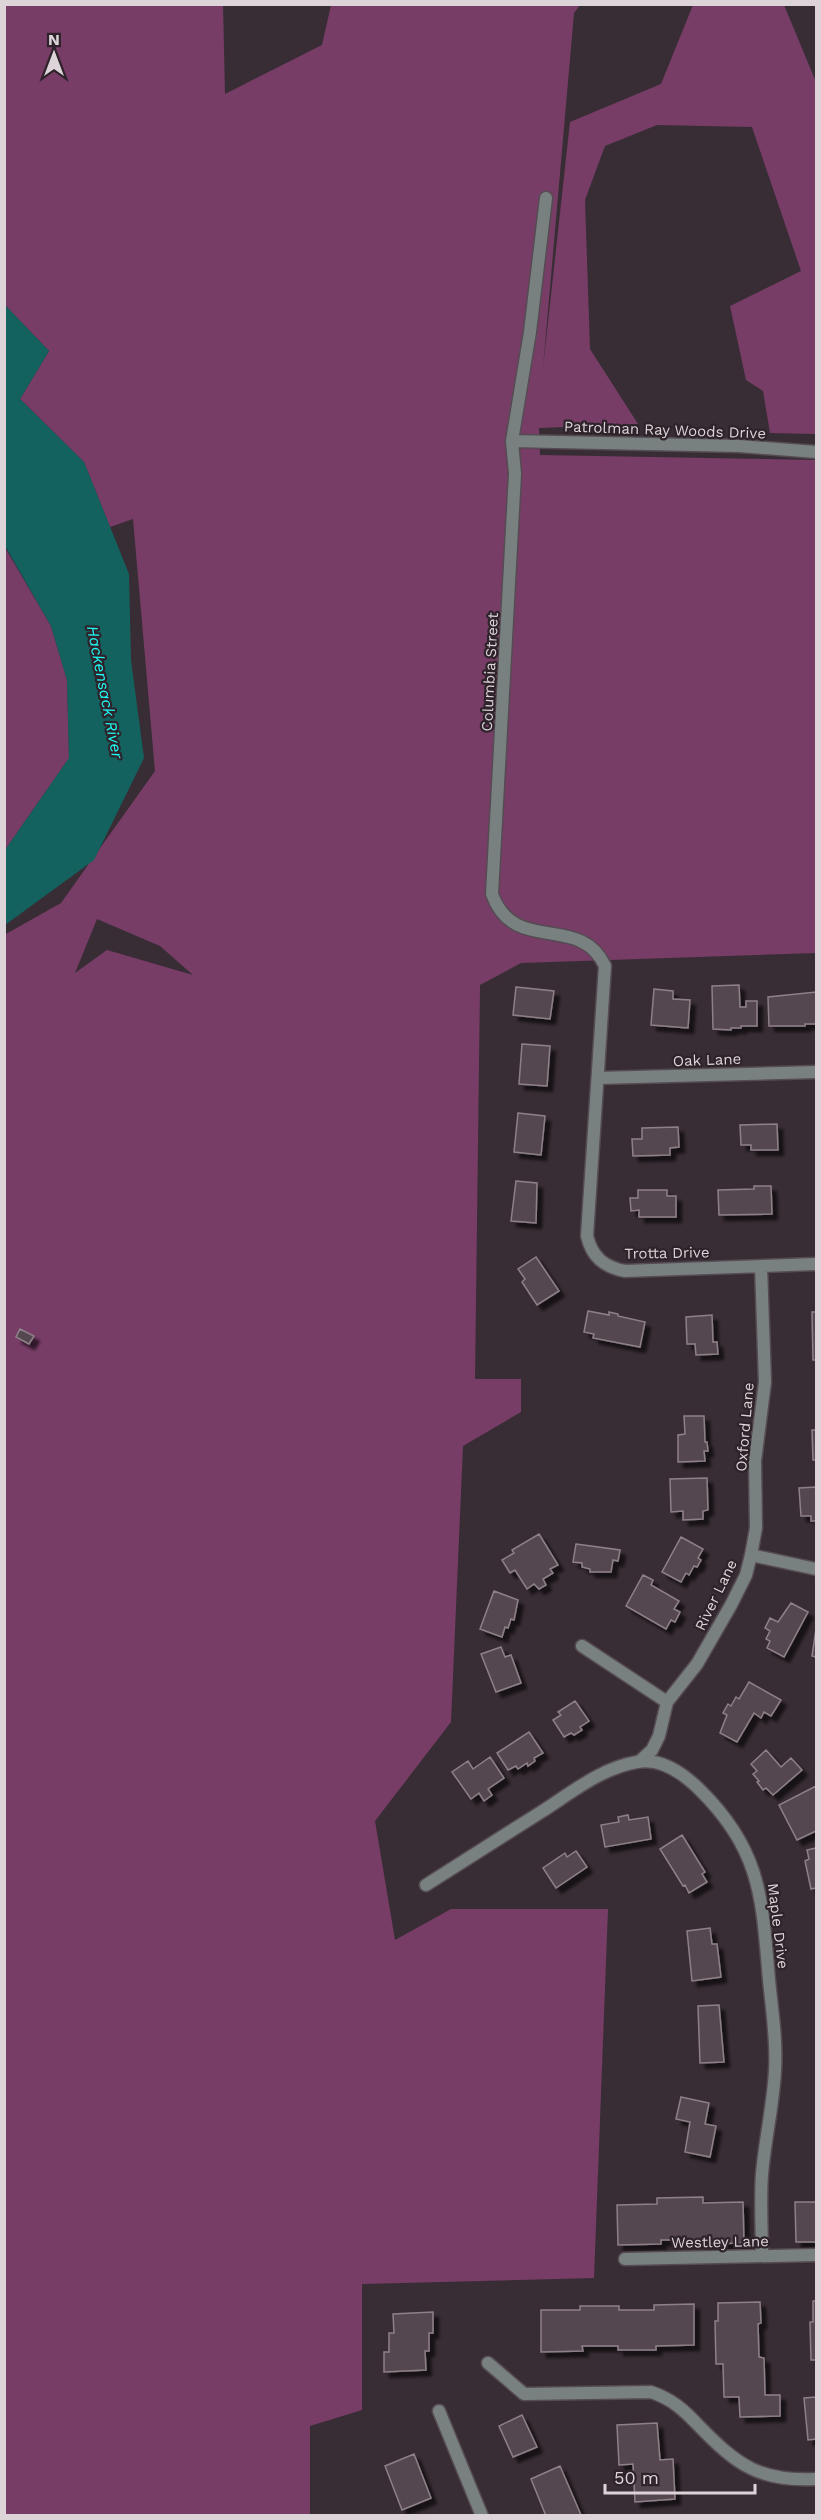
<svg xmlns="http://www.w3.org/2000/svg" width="821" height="2520" viewBox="0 0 821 2520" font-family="'Work Sans',sans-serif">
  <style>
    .green { fill: #773d67; fill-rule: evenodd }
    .water { fill: #13625f }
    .building { fill: #544750; stroke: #8e8089; stroke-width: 1.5; filter: url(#shadow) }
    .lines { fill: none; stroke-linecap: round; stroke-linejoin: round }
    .minor-casing { stroke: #564b53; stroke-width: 15 }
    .minor { stroke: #788180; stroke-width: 12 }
    .labels { text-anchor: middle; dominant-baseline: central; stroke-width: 4.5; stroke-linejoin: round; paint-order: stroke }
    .street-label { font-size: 15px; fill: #dcd4d9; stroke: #2f232b }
    .water-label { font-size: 16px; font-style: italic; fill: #1ef8f0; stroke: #2f232b }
  </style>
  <defs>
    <filter id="shadow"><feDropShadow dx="5.5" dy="5.5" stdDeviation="1.5" flood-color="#0009"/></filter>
  </defs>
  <rect width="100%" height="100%" fill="#392d35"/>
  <path class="green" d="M5 5H223L225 94 322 45 331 5H580L574 13 543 368 570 122 661 84 693 5H784L816 82V434L770 433 763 391 746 380 730 306 801 271 752 127 657 125 605 146 585 200 590 349 638 424 539 428 540 455 816 460V953L521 963 480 985 475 1379H521V1412L463 1446 451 1722 375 1821 395 1940 451 1909H608L594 2278 362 2284V2410L310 2426V2515H5L4 935 61 903 155 771 133 519 110 527 84 462 20 399 49 351 5 305ZM97 919 160 946 193 975 107 950 75 973Z
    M4 546 51 626 67 680 69 758 5 850Z"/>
  <path class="water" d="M5 305 49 351 20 399 84 462 129 574 131 660 144 758 94 860 5 925V850L69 758 67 680 51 626 5 546Z"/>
  <path class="building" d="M739 985 740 1007H746V1001H757V1026H741V1028H731V1030L713 1029 712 986Z
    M516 987 554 991 550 1019 513 1015Z
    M654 989 673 991V999L690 1000 688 1028 651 1025Z
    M816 992V1024H805V1026H769L768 997Z
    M522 1044 550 1046 547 1086 519 1084Z
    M518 1113 545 1116 541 1155 514 1152Z
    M777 1124 778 1150H751V1145H741L740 1125Z
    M678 1127 679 1147 670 1148V1155L633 1156 632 1139H642V1128Z
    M516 1181 537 1183 536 1223 511 1221Z
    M754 1186H771L772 1214 719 1215 718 1190 754 1189Z
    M638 1190H667V1196H676V1217H639V1210L631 1211 630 1198H638Z
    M536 1257 559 1291 537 1305 522 1282 525 1279 518 1269Z
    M588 1311 609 1315V1312L618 1314V1316L645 1322 640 1347 593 1338 594 1334 584 1332Z
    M812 1312H816V1360H813Z
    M712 1315 713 1342H717L718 1354 696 1355 695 1344H687L686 1317Z
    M20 1329 34 1336 29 1344 16 1337Z
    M684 1416H704L705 1442H707L708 1451H704L705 1461 678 1462V1435L685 1434Z
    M812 1430H816V1460H813Z
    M707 1478 708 1510 703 1511V1519L683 1520V1511L671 1512 670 1479Z
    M816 1487V1521H811V1516H801L799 1488Z
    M539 1534 558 1565 550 1569 553 1573 543 1579 546 1585 539 1589 534 1584 527 1589 515 1570 510 1573 502 1560 514 1553 512 1550Z
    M681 1537 703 1549 698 1558 701 1560 697 1567 694 1566 689 1575 686 1573 681 1582 662 1572Z
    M576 1544 620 1550 618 1561 613 1560 611 1572H590V1569L582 1567V1563L573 1562Z
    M643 1575 653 1580 651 1585 679 1601 674 1609 680 1612 675 1622 671 1620 666 1629 626 1606Z
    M494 1591 518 1600 514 1620 511 1619 508 1628 505 1627 502 1637 480 1629Z
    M791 1603 808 1612 784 1657 767 1648 770 1641 766 1639 770 1631 765 1628 770 1618 778 1622Z
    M816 1629V1657L812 1656Z
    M501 1647 505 1657 511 1655 521 1683 496 1692 481 1654Z
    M749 1682 781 1700 771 1716 764 1712 761 1718 754 1713 737 1742 720 1733 727 1715 723 1713 728 1704 731 1706 736 1697 739 1699Z
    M575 1701 589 1721 580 1727 582 1730 574 1735 571 1733 564 1737 553 1720 561 1715 558 1712Z
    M529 1732 543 1753 534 1758 535 1761 528 1766 527 1763 518 1769 516 1766 508 1770 497 1753Z
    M766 1750 781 1767 791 1758 802 1770 773 1795 766 1788 763 1790 757 1782 759 1781 753 1774 757 1771 751 1764Z
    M490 1757 504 1778 488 1789 492 1795 484 1801 479 1793 471 1799 452 1772 468 1761 473 1769Z
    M816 1786V1831L797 1840 779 1805Z
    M628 1815 629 1820 648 1817 651 1839 605 1847 601 1825 619 1822 618 1817Z
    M682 1835 705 1872 702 1874 707 1882 689 1893 685 1885 683 1886 660 1849Z
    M816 1848V1888L811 1889 805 1861 809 1859 807 1850Z
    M576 1851 587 1867 556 1888 543 1868 565 1853 567 1857Z
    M710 1928 712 1944H717L721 1977 692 1981 687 1931Z
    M719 2005 724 2062 700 2063 698 2006Z
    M681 2097 709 2103 705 2124 716 2126 710 2157 685 2152 690 2122 676 2119Z
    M703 2197V2203L743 2202 744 2243 700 2244V2240H661V2244L618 2245 617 2205 657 2204V2198Z
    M795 2202H816V2242H796Z
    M813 2301H816V2360H811L810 2322H813Z
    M760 2302 761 2323 758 2324 759 2357 764 2358 765 2395H780V2416L740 2417 739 2397H724L723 2364H716L715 2321H718V2303Z
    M694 2304V2345L656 2346V2350H618V2346H582L583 2351 541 2352V2310H580V2306H619V2310H654V2305Z
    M433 2312V2333H429V2351H425L426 2370 384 2372V2352H389V2333H394L393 2314Z
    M816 2397V2439L808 2440 804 2398Z
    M522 2415 537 2447 513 2457 499 2426Z
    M657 2423 660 2460 673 2459 675 2499 635 2502 633 2464 619 2465 617 2425Z
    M414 2454 431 2498 402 2510 385 2466Z
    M560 2466 581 2515 580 2516H546L531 2479Z"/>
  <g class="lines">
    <defs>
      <path id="minor" d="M546 198 530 332 512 441 515 474 492 894C514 956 580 912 605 966L587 1236C592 1257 604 1267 625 1271L816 1264
        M512 441 739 446 816 452
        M598 1078 816 1072
        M751 1555 816 1569
        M582 1646 667 1702
        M640 1761 652 1750 659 1736 667 1702 697 1664 731 1605 746 1575 751 1555 756 1528 755 1461 765 1382 761 1266
        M426 1885C465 1860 503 1836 541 1812 571 1793 601 1768 637 1762 662 1757 684 1774 700 1790 762 1851 762 1900 769 1980 772 2010 777 2041 775 2071 773 2106 765 2140 762 2174 760 2201 762 2229 762 2256
        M625 2259 816 2255
        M488 2363 524 2394 651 2392C672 2399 684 2410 699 2426 737 2465 760 2482 816 2479
        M439 2411 482 2516"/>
    </defs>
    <use href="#minor" class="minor-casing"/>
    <use href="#minor" class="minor"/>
  </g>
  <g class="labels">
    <g class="street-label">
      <text transform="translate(665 430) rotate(2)">Patrolman Ray Woods Drive</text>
      <text transform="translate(490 672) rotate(-87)">Columbia Street</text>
      <text transform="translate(707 1060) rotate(-2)">Oak Lane</text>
      <text transform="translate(667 1253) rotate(-1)">Trotta Drive</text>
      <text transform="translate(745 1427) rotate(-85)">Oxford Lane</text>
      <text transform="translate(716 1595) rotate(-64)">River Lane</text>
      <text transform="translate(778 1926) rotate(83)">Maple Drive</text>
      <text transform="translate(720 2242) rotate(-1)">Westley Lane</text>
    </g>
    <g class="water-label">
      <text transform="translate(105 692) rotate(79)">Hackensack River</text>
    </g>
  </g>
  <rect width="821" height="2520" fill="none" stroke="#dcd4d9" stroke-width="12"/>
  <g transform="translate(54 54)" stroke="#2f232b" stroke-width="4.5" paint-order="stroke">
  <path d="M0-4.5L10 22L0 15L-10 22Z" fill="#dcd4d9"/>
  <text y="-9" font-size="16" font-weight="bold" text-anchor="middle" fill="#dcd4d9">N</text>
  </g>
  <path d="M605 2484v9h150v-9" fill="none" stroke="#dcd4d9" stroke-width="3"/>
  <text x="614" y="2484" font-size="18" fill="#dcd4d9" stroke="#2f232b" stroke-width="4.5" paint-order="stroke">50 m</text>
</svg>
